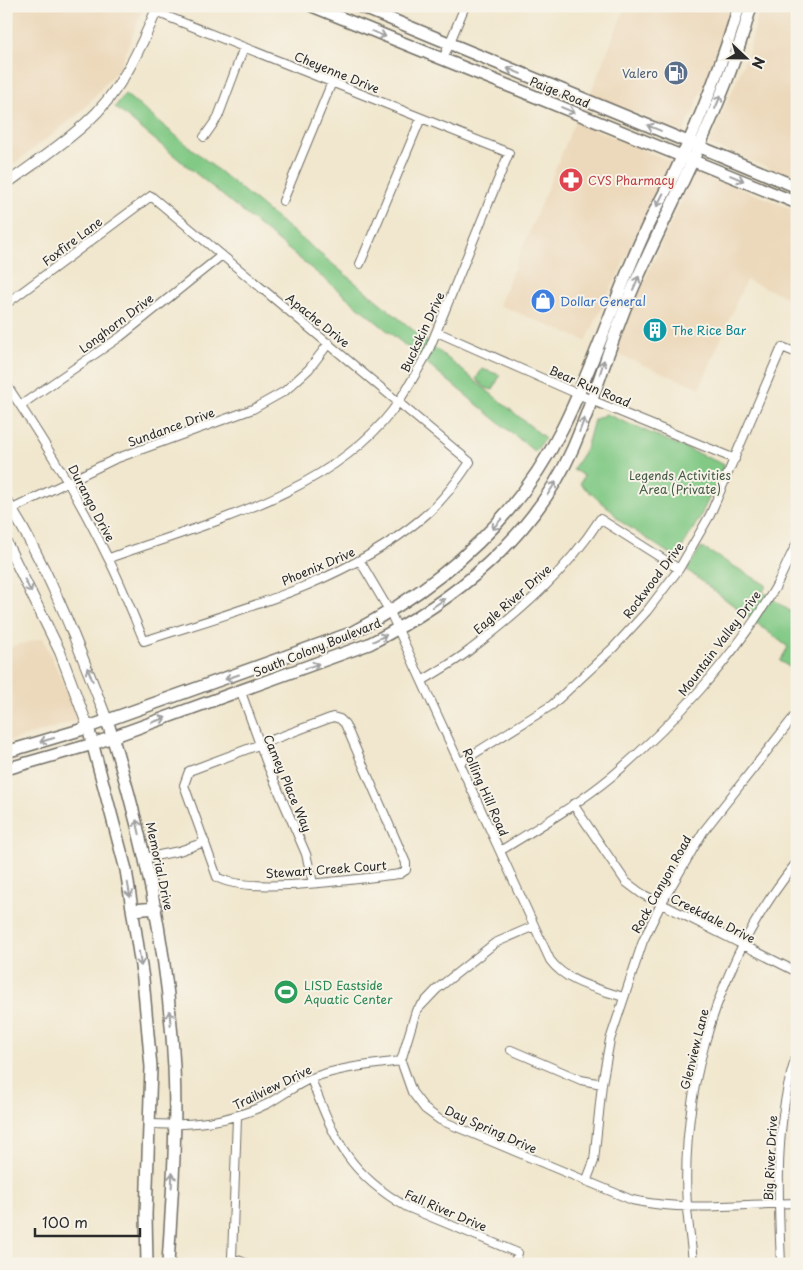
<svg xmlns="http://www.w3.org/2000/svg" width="803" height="1270" viewBox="0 0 803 1270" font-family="'Playpen Sans',sans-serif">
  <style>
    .built { fill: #ecd8ba }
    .green { fill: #81c985; stroke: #567a58 }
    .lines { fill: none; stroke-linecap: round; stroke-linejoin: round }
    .minor-casing { stroke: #706d64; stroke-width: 10 }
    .tertiary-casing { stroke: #706d64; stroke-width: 12 }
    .secondary-casing { stroke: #706d64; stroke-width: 14 }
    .minor { stroke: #fff; stroke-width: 8 }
    .tertiary { stroke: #fff; stroke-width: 10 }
    .secondary { stroke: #fff; stroke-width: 11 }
    .oneway { stroke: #a0a0a0 }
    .labels { text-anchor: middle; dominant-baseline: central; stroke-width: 4; stroke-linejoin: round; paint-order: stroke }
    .street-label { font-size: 12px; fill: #2b2b2b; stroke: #f7f3e8 }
    .service-label { font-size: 12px; fill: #4e5e75; stroke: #f7f3e8; text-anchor: end }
    .health-label { font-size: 12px; fill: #be3a42; stroke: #f7f3e8; text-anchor: start }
    .shop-label { font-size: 12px; fill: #366cbe; stroke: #f7f3e8; text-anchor: start }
    .culture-label { font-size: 12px; fill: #0d838f; stroke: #f7f3e8; text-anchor: start }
    .park-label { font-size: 12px; fill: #455a46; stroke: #f7f3e8 }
    .leisure-label { font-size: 12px; fill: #27864d; stroke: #f7f3e8; text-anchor: start }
  </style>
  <rect width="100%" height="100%" fill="#f7f3e8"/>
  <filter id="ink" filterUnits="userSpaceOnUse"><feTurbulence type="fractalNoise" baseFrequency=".02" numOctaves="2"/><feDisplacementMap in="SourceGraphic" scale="10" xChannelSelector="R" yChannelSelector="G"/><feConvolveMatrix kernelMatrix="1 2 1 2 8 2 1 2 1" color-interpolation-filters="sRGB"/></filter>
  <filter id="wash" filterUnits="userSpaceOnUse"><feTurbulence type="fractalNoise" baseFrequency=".0096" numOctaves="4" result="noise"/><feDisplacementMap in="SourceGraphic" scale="20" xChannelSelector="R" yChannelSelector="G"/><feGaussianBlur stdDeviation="1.12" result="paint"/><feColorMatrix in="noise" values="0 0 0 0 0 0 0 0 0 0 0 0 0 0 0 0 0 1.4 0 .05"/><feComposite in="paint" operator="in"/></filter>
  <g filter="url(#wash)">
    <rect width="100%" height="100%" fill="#f1e7ce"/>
    <path class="built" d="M6 6H144L120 67 80 113 6 170Z
      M626 6H732L725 35 684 133 590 94Z
      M760 6H797V179L709 144 749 51Z
      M575 121 672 162 586 341 499 305Z
      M695 170 797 211V301L746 280 700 388 612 352Z
      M43 638 79 720 6 742V648Z"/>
    <path class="green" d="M125 94 545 438 535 452 115 107Z
      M482 369 500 375 493 390 486 388 476 379Z
      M606 414 725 465 700 517 676 558 620 521 611 510 580 484 584 476 573 469 586 449 594 420Z
      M701 547 766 585 763 592 797 616V672L780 661 788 647 687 570Z"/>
  </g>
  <g filter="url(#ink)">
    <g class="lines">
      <defs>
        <path id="minor" d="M443 59 465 6
          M204 137 218 117 244 47
          M283 201 332 82
          M360 264 421 118
          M6 304 151 196 470 462C456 483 441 503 421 519 342 584 239 610 144 641 132 612 121 583 107 556 78 496 43 439 6 384
          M437 332 596 402 735 459
          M21 405 120 337 222 255
          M6 512 115 459 253 409 285 391 309 369 329 343
          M109 558C204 524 328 494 392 411 406 392 417 372 428 352L509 153 156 12
          M360 561 390 612 550 960C567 983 596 988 623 997
          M422 681C438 671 455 662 470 650 520 612 566 572 600 519L679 569
          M241 692 267 764 306 854 313 883
          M333 717 340 719 345 724 406 863V870L400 874C362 878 247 896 217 877L184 785 189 771Z
          M461 762 552 705 613 648 647 611 679 569 710 515 782 347 797 353
          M573 804 626 882 642 894 797 972
          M500 851C537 828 577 805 611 777 670 728 736 655 775 588 783 573 789 558 797 543
          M145 858 179 851 205 842
          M534 926 495 943 437 989 416 1011 401 1061 412 1092 425 1109 440 1120 632 1200C688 1212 740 1204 797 1203
          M511 1050 581 1080 602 1084
          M311 1079C335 1139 347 1173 407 1207L518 1253 514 1264
          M237 1117 232 1258 248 1264
          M150 1124C192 1126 231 1122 269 1103 283 1095 297 1084 312 1078 341 1067 371 1065 401 1061
          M586 1182 594 1161 602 1084 610 1040 643 941 661 904 703 832 797 713
          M693 1264C692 1245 688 1226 687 1207 680 1085 720 956 797 862
          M781 1264C778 1194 774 1121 797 1054"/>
        <path id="tertiary" d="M6 184C33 164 61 146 86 123 120 93 141 48 158 6
          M6 500C49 568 78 645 107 720
          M6 542 60 652 88 727"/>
        <path id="secondary" d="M312 6 797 203
          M359 6 797 187
          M107 720C143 833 168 949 174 1067 177 1133 172 1198 168 1264
          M88 727 126 870 143 979 151 1067 146 1215 147 1264
          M6 752 80 730 351 633C441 586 517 520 563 427 595 363 616 293 647 227 656 208 667 189 676 170 701 117 723 62 739 6
          M6 769 93 744 369 644C454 601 534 537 573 448 596 395 611 339 634 286 675 194 725 105 751 6
          M133 910 156 908"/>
      </defs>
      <use href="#minor" class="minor-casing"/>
      <use href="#tertiary" class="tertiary-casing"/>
      <use href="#secondary" class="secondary-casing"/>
      <use href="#minor" class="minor"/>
      <use href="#tertiary" class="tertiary"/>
      <use href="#secondary" class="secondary"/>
    </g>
    <defs><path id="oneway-shaft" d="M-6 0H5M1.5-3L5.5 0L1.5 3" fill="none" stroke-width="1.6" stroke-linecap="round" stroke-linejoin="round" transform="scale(1.25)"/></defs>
    <g class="oneway">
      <use href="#oneway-shaft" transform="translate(379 34) rotate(22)"/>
      <use href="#oneway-shaft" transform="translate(514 71) rotate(-158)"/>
      <use href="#oneway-shaft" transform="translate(718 102) rotate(-67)"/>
      <use href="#oneway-shaft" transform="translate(568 110) rotate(22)"/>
      <use href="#oneway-shaft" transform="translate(654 128) rotate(-158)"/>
      <use href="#oneway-shaft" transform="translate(737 178) rotate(22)"/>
      <use href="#oneway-shaft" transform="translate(660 200) rotate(117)"/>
      <use href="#oneway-shaft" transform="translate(636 283) rotate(-66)"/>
      <use href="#oneway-shaft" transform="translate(602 367) rotate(-73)"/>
      <use href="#oneway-shaft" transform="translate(582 425) rotate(-69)"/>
      <use href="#oneway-shaft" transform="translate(552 488) rotate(-57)"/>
      <use href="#oneway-shaft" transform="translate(497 524) rotate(132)"/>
      <use href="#oneway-shaft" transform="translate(28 586) rotate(63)"/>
      <use href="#oneway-shaft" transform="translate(439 603) rotate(-34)"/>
      <use href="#oneway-shaft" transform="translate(380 638) rotate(-26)"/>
      <use href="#oneway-shaft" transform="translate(312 666) rotate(-20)"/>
      <use href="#oneway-shaft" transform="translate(90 674) rotate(-111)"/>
      <use href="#oneway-shaft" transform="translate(232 677) rotate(161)"/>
      <use href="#oneway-shaft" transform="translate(159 720) rotate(-19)"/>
      <use href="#oneway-shaft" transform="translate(47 740) rotate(164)"/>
      <use href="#oneway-shaft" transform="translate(138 827) rotate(-103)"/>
      <use href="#oneway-shaft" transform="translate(129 890) rotate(80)"/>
      <use href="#oneway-shaft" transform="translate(140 959) rotate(82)"/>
      <use href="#oneway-shaft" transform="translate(170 1018) rotate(-95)"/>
      <use href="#oneway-shaft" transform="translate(172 1180) rotate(-87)"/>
    </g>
  </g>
  <defs>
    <symbol id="fuel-disc" viewBox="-11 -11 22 22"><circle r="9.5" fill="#5c6f8a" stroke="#f7f3e8"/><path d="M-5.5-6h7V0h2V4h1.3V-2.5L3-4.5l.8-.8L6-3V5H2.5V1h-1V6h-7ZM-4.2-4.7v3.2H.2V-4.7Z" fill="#fff"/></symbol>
    <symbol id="pharmacy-disc" viewBox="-11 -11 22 22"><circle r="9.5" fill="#e0444e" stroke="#f7f3e8"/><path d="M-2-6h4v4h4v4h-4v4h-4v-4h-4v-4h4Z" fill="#fff"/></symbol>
    <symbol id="shop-disc" viewBox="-11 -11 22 22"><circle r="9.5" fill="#3f7fe0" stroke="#f7f3e8"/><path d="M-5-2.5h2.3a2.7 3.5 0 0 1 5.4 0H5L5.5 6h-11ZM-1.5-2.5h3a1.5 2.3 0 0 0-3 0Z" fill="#fff"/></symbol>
    <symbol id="building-disc" viewBox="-11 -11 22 22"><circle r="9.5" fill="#0f9aa8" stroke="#f7f3e8"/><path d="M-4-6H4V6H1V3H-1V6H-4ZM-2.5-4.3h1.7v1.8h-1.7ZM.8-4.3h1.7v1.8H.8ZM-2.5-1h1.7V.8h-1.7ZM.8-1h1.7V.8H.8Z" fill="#fff"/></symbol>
    <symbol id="stadium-disc" viewBox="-11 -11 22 22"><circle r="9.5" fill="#2e9e5b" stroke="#f7f3e8"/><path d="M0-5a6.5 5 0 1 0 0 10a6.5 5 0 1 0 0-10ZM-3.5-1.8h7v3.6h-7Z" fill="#fff"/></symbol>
  </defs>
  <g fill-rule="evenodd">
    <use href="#fuel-disc" x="662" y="59" width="28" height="28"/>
    <use href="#pharmacy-disc" x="557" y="166" width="28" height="28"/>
    <use href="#shop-disc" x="529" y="287" width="28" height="28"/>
    <use href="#building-disc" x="641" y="316" width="28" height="28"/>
    <use href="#stadium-disc" x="272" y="978" width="28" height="28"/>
  </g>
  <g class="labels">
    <g class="street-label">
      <text transform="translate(337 72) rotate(22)">Cheyenne Drive</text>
      <text transform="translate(560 92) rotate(22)">Paige Road</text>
      <text transform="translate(72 241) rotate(-37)">Foxfire Lane</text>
      <text transform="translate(318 320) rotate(39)">Apache Drive</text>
      <text transform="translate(116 323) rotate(-37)">Longhorn Drive</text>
      <text transform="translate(422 332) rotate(-65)">Buckskin Drive</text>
      <text transform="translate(590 386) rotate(23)">Bear Run Road</text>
      <text transform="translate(171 427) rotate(-20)">Sundance Drive</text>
      <text transform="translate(92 503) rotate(62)">Durango Drive</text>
      <text transform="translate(318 566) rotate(-23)">Phoenix Drive</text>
      <text transform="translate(653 580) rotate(-53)">Rockwood Drive</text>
      <text transform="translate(512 599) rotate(-41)">Eagle River Drive</text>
      <text transform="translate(719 643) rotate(-53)">Mountain Valley Drive</text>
      <text transform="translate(317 647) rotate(-22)">South Colony Boulevard</text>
      <text transform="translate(288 783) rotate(67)">Camey Place Way</text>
      <text transform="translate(486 792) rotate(66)">Rolling Hill Road</text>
      <text transform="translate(160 866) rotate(78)">Memorial Drive</text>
      <text transform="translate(326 869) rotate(-4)">Stewart Creek Court</text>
      <text transform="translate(661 884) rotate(-61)">Rock Canyon Road</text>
      <text transform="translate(713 918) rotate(27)">Creekdale Drive</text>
      <text transform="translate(694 1049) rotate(-76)">Glenview Lane</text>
      <text transform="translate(272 1087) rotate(-26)">Trailview Drive</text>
      <text transform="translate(491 1129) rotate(24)">Day Spring Drive</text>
      <text transform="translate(770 1158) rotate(-87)">Big River Drive</text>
      <text transform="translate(446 1210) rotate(23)">Fall River Drive</text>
    </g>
    <g class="service-label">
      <text x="658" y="73">Valero</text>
    </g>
    <g class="health-label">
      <text x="588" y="180">CVS Pharmacy</text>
    </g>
    <g class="shop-label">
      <text x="560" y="301">Dollar General</text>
    </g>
    <g class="culture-label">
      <text x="672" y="330">The Rice Bar</text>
    </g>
    <g class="park-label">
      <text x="680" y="475">Legends Activities<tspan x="680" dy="14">Area (Private)</tspan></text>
    </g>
    <g class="leisure-label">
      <text x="304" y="985">LISD Eastside<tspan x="304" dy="14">Aquatic Center</tspan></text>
    </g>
  </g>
  <rect width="803" height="1270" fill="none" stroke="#f7f3e8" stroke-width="25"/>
  <g transform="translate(746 58) rotate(112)" stroke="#f7f3e8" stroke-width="4" paint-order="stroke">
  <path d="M0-4L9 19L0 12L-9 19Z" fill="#2b2b2b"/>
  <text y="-8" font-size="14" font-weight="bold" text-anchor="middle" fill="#2b2b2b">N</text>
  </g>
  <path d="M35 1228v8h105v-8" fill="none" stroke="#2b2b2b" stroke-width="2.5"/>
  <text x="42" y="1228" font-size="15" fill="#2b2b2b" stroke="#f7f3e8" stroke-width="4" paint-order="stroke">100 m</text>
</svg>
